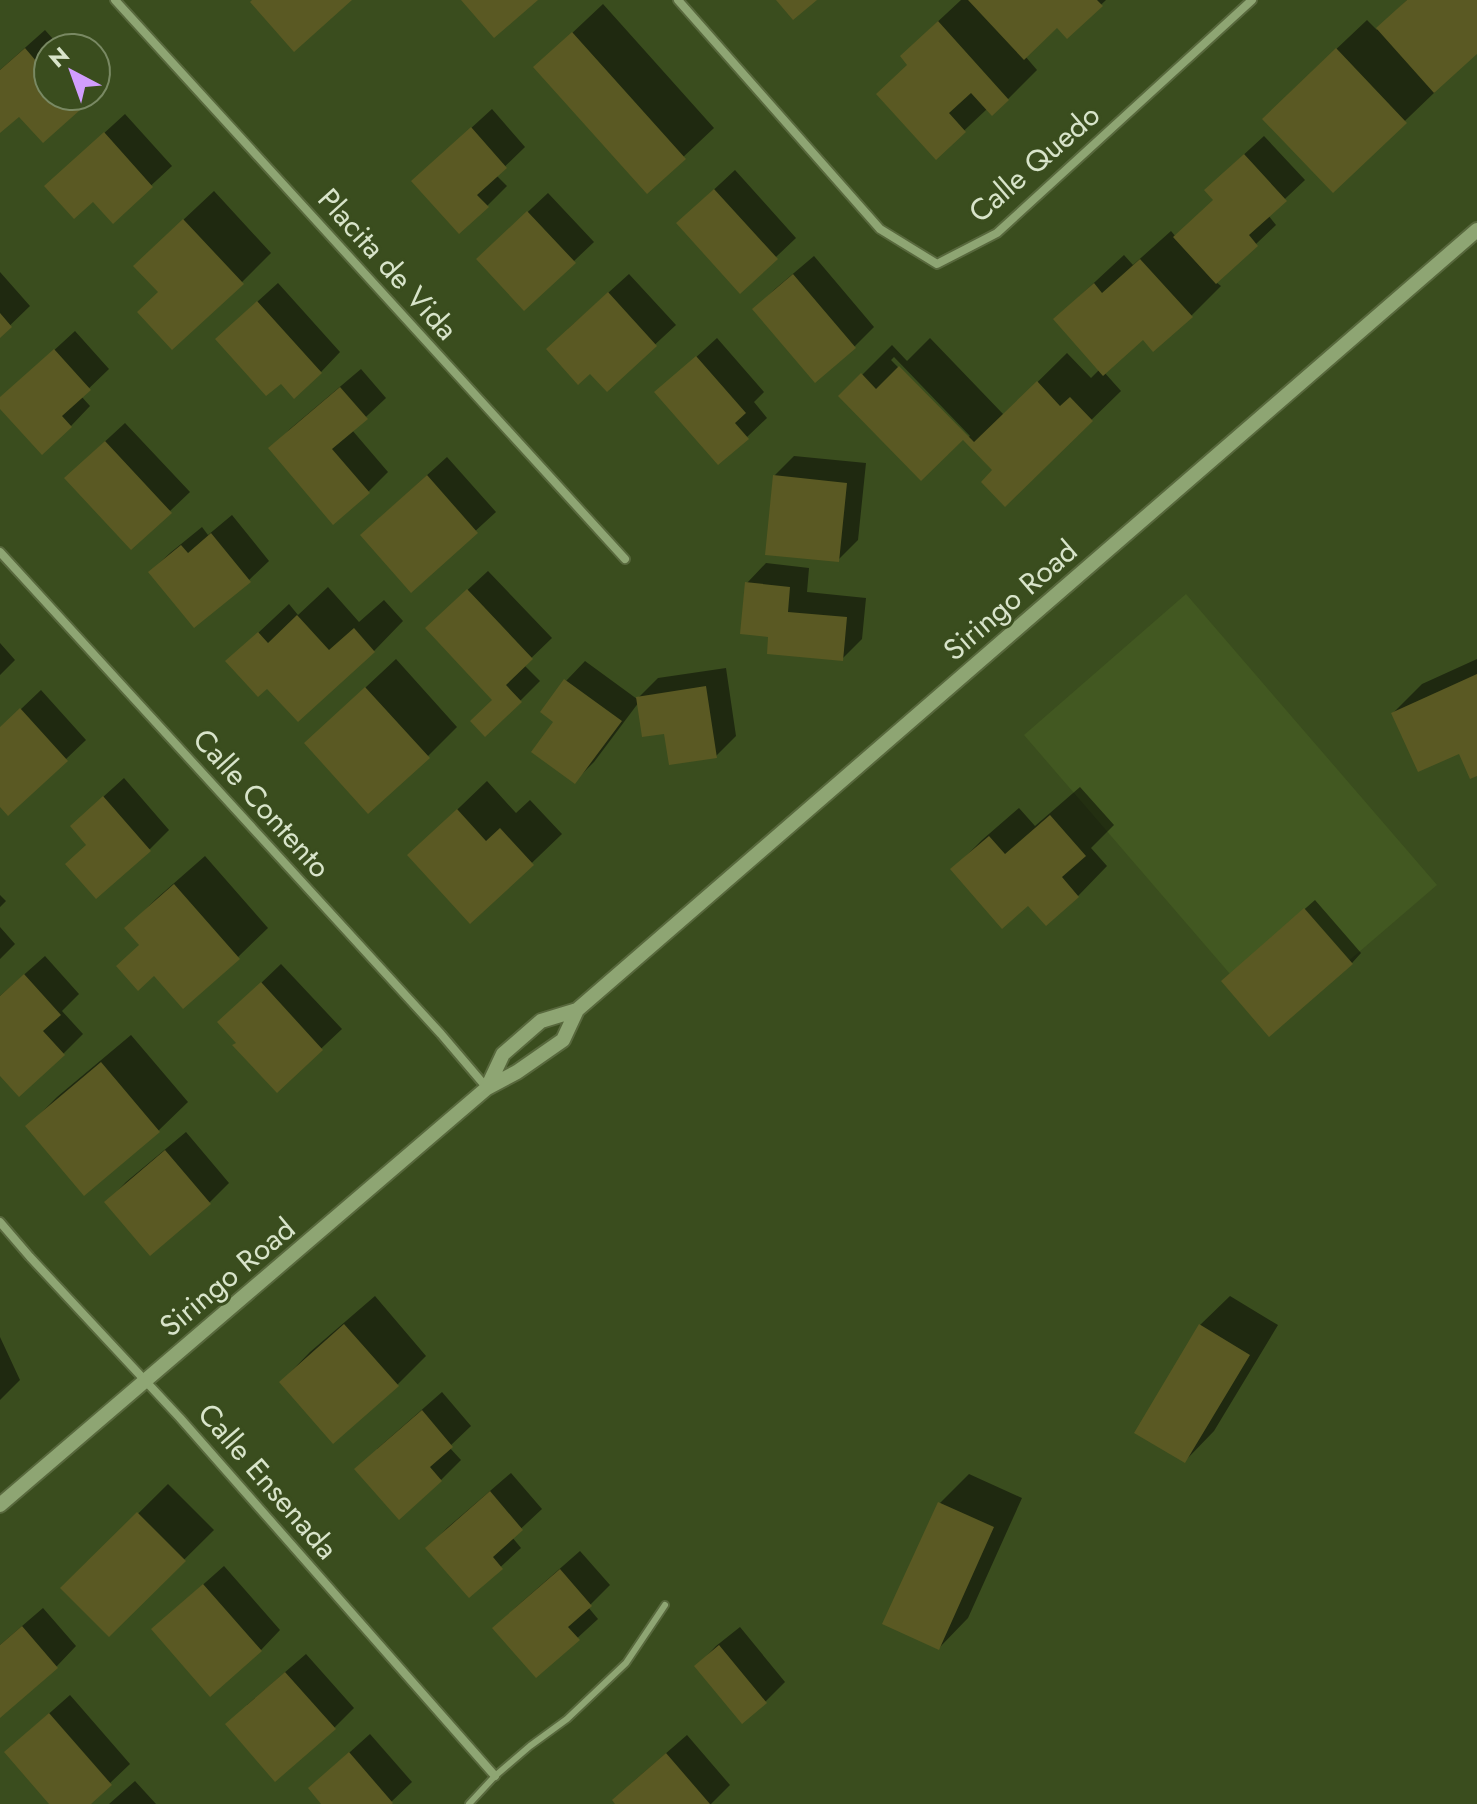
<svg xmlns="http://www.w3.org/2000/svg" width="1477" height="1804" viewBox="0 0 1477 1804" font-family="Jost,sans-serif">
  <style>
    .built { fill: #425821 }
    .shadow { fill: #0007; fill-rule: evenodd }
    .building { fill: #5a5923 }
    .lines { fill: none; stroke-linecap: round; stroke-linejoin: round }
    .service-casing { stroke: #58683d; stroke-width: 10 }
    .minor-casing { stroke: #58683d; stroke-width: 12 }
    .tertiary-casing { stroke: #58683d; stroke-width: 18 }
    .service { stroke: #8ea573; stroke-width: 6 }
    .minor { stroke: #8ea573; stroke-width: 8 }
    .tertiary { stroke: #8ea573; stroke-width: 14 }
    .labels { text-anchor: middle; dominant-baseline: central; stroke-width: 6; stroke-linejoin: round; paint-order: stroke }
    .street-label { font-size: 30px; fill: #d8e4ca; stroke: #3a4d1e }
  </style>
  <rect width="100%" height="100%" fill="#3a4d1e"/>
  <path class="built" d="M1186 594 1437 885 1274 1025 1024 735Z"/>
  <path class="shadow" d="M961 0H1106L1068 36 1058 26 1025 56 1037 70 1008 99 987 109 936 157 909 64 932 27Z
    M1407 0H1477V51L1433 90 1435 92 1333 190 1294 89 1367 20 1377 30Z
    M603 4 714 128 647 191 536 67Z
    M45 30 61 48H48V96H91L78 108 19 114 0 131V70Z
    M492 109 525 147 496 175 507 186 487 206 434 162Z
    M125 114 172 166 113 221 67 167Z
    M1264 136 1305 180 1268 215 1276 225 1216 282 1221 286 1191 316 1143 337 1104 372 1121 391 1005 504 995 470 963 437 841 396 892 345 907 361 930 338 1004 415 1067 353 1091 378 1100 369 1055 319 1124 255 1133 265 1171 231 1176 237 1215 200 1226 171ZM894 357 970 436 967 438 891 360Z
    M735 170 796 238 740 291 678 223Z
    M214 191 271 253 242 282 160 292 165 237Z
    M548 193 594 242 574 261 498 240Z
    M814 256 874 327 855 346 815 380 755 309 775 289Z
    M0 272 30 306 0 335Z
    M629 274 676 325 607 389 590 371 568 329Z
    M278 283 340 352 321 372 237 320Z
    M75 331 109 369 81 396 90 406 71 426 0 406V400Z
    M717 338 764 392 754 402 767 418 747 437 657 393Z
    M361 369 386 398 352 430 388 472 368 492 271 449 290 429Z
    M125 423 190 492 170 511 86 459Z
    M794 456 866 463 858 540 838 560 774 476Z
    M447 457 496 512 411 590 382 516Z
    M232 515 269 561 249 580 150 572 170 553 202 527 208 535Z
    M766 563 809 568 807 592 866 598 862 639 842 659 770 635 747 583Z
    M488 571 552 638 524 665 540 681 520 701 494 699 447 609Z
    M328 587 359 622 384 600 403 621 374 651 298 720 268 686 228 661 289 604 298 615Z
    M0 643 15 660 0 675Z
    M396 659 457 727 428 756 306 743Z
    M1477 659V774L1460 751 1393 713 1422 684Z
    M585 661 637 699 658 678 726 668 736 736 716 756 666 731 639 702 594 762 575 781 556 722 566 681Z
    M41 690 86 740 66 759 0 804V729Z
    M124 778 169 830 150 849 88 844 92 807Z
    M487 781 516 813 530 800 562 834 471 921 410 855Z
    M1080 787 1114 825 1091 848 1107 866 1078 896 1029 903 953 869 982 840 1019 808 1035 826Z
    M205 856 268 928 238 957 140 944 127 928 156 899Z
    M0 895 6 901 0 907Z
    M1315 900 1361 953 1352 963 1233 972Z
    M0 927 15 944 0 959Z
    M45 956 79 994 62 1011 83 1034 63 1054 0 1073V996Z
    M281 964 342 1029 277 1090 238 1042 240 1003Z
    M131 1035 188 1102 158 1131 28 1126 57 1097Z
    M186 1132 229 1183 210 1202 151 1253 107 1202 126 1182Z
    M375 1296 426 1356 397 1385 281 1382 310 1352Z
    M1230 1296 1278 1325 1214 1431 1185 1461 1200 1325Z
    M0 1337 20 1380 0 1400Z
    M442 1392 471 1426 449 1447 461 1460 441 1480 377 1449Z
    M511 1473 542 1509 512 1537 521 1548 469 1596 428 1548 447 1528Z
    M969 1474 1022 1498 968 1618 939 1648 940 1503Z
    M168 1484 214 1530 109 1634 63 1588Z
    M580 1551 610 1585 588 1607 598 1619 537 1675 495 1628 515 1608Z
    M224 1566 280 1630 261 1650 153 1629Z
    M43 1608 76 1646 57 1666 0 1715V1645Z
    M740 1627 785 1682 765 1702 697 1666 716 1646Z
    M306 1654 354 1708 334 1728 247 1705Z
    M70 1695 130 1764 88 1804H52L27 1733Z
    M370 1734 412 1782 389 1804H321L323 1802 310 1788Z
    M687 1735 730 1785 711 1804H617L634 1781Z
    M135 1781 156 1804H109Z"/>
  <path class="building" d="M252 0H352L294 52 250 2Z
    M461 0H538L494 38Z
    M776 0H817L793 20Z
    M968 0H1097L1103 6 1067 39 1057 28 1024 60Z
    M1407 0H1477V54L1434 93 1376 28Z
    M938 21 1009 100 992 116 971 93 949 113 966 132 936 160 876 94 907 65 900 56Z
    M572 32 686 159 647 194 533 67Z
    M25 48 48 75V96H67L80 110 43 143 19 117 0 133V70Z
    M1336 48 1407 123 1333 193 1262 119Z
    M471 127 507 168 477 195 489 207 459 234 411 181Z
    M104 132 153 187 113 224 93 202 74 219 44 186Z
    M1244 154 1287 201 1249 235 1258 246 1216 284 1173 237 1213 200 1204 190Z
    M714 189 778 259 740 294 676 223Z
    M527 211 576 263 524 311 476 259Z
    M183 219 244 284 172 350 137 312 158 292 133 266Z
    M1140 259 1193 317 1153 352 1143 340 1103 376 1053 319 1094 283 1102 293Z
    M793 274 856 348 815 383 752 309Z
    M608 292 657 346 607 392 590 374 578 385 546 349Z
    M257 301 322 373 294 399 281 384 266 396 215 339Z
    M0 313 12 327 0 338Z
    M54 349 91 390 62 416 72 427 42 455 0 409V397Z
    M696 356 746 413 735 423 749 439 718 465 654 392Z
    M899 366 974 442 1037 381 1060 406 1070 397 1093 421 1005 507 981 482 992 470 963 440 921 481 838 396 861 373 876 389Z
    M340 387 368 419 332 449 370 493 333 525 268 448Z
    M105 441 172 513 131 550 64 478Z
    M427 475 478 533 411 593 360 535Z
    M773 475 847 483 839 562 765 555Z
    M211 533 251 582 194 628 148 572 181 545 188 553Z
    M745 582 790 587 788 612 847 617 843 661 767 654 768 637 740 634Z
    M467 589 533 659 506 685 522 702 485 737 470 721 492 700 425 628Z
    M297 615 329 650 354 628 375 652 298 722 267 689 258 697 225 661 258 632 268 643Z
    M1477 674V776L1470 779 1459 754 1418 772 1391 713Z
    M564 679 622 721 575 784 531 752 553 722 540 712Z
    M706 686 717 758 669 765 664 734 642 737 636 697Z
    M365 687 430 758 368 814 304 743Z
    M20 708 68 761 8 816 0 807V727Z
    M103 796 151 851 96 899 65 864 86 845 70 826Z
    M457 809 486 841 500 828 534 865 470 924 407 855Z
    M1050 815 1086 856 1062 877 1079 897 1046 926 1028 906 1002 929 950 869 989 836 1005 854Z
    M174 884 240 959 183 1009 154 976 138 991 116 966 139 945 124 928Z
    M1304 908 1353 964 1269 1037 1221 981Z
    M24 974 61 1015 43 1031 65 1055 19 1097 0 1076V996Z
    M261 982 323 1050 277 1093 232 1045 236 1043 217 1022Z
    M101 1062 160 1132 84 1196 25 1126Z
    M165 1150 211 1204 150 1256 104 1202Z
    M344 1324 399 1386 333 1444 279 1382Z
    M1199 1324 1250 1355 1185 1463 1134 1433Z
    M422 1410 453 1447 430 1467 442 1481 399 1520 354 1469Z
    M490 1491 523 1530 493 1557 503 1569 469 1598 425 1548Z
    M938 1502 994 1527 939 1650 882 1624Z
    M137 1512 186 1561 109 1637 60 1588Z
    M560 1569 592 1606 568 1627 580 1640 536 1678 492 1628Z
    M203 1584 262 1651 210 1697 151 1629Z
    M22 1626 58 1668 0 1718V1645Z
    M719 1645 767 1703 742 1724 694 1666Z
    M285 1672 336 1729 275 1782 225 1724Z
    M49 1713 112 1785 91 1804H49L4 1752Z
    M349 1752 393 1803 392 1804H321L308 1788Z
    M666 1753 710 1804H615L612 1800Z"/>
  <g class="lines">
    <defs>
      <path id="service" d="M469 1804 495 1776 530 1746 567 1719 626 1663 665 1605"/>
      <path id="minor" d="M115 0 625 559
        M678 0 880 229 937 264 997 233 1252 0
        M0 552 441 1034 487 1088
        M0 1222 30 1257 180 1418 495 1776"/>
      <path id="tertiary" d="M487 1088 503 1054 541 1021 577 1010 1477 230
        M0 1505 487 1088 517 1072 563 1040 577 1010"/>
    </defs>
    <use href="#service" class="service-casing"/>
    <use href="#minor" class="minor-casing"/>
    <use href="#tertiary" class="tertiary-casing"/>
    <use href="#service" class="service"/>
    <use href="#minor" class="minor"/>
    <use href="#tertiary" class="tertiary"/>
  </g>
  <g class="labels">
    <g class="street-label">
      <text transform="translate(1034 163) rotate(-41)">Calle Quedo</text>
      <text transform="translate(388 264) rotate(48)">Placita de Vida</text>
      <text transform="translate(1010 600) rotate(-41)">Siringo Road</text>
      <text transform="translate(262 803) rotate(48)">Calle Contento</text>
      <text transform="translate(227 1277) rotate(-40)">Siringo Road</text>
      <text transform="translate(268 1481) rotate(49)">Calle Ensenada</text>
    </g>
  </g>
  <g transform="translate(72 72) rotate(319)"><circle r="38" fill="#3a4d1e" stroke="#798963" stroke-width="2"/>
  <path d="M0-6L14 30L0 20L-14 30Z" fill="#d19dfe"/>
  <text y="-12" font-size="22" font-weight="bold" text-anchor="middle" fill="#d8e4ca">N</text>
  </g>
</svg>
